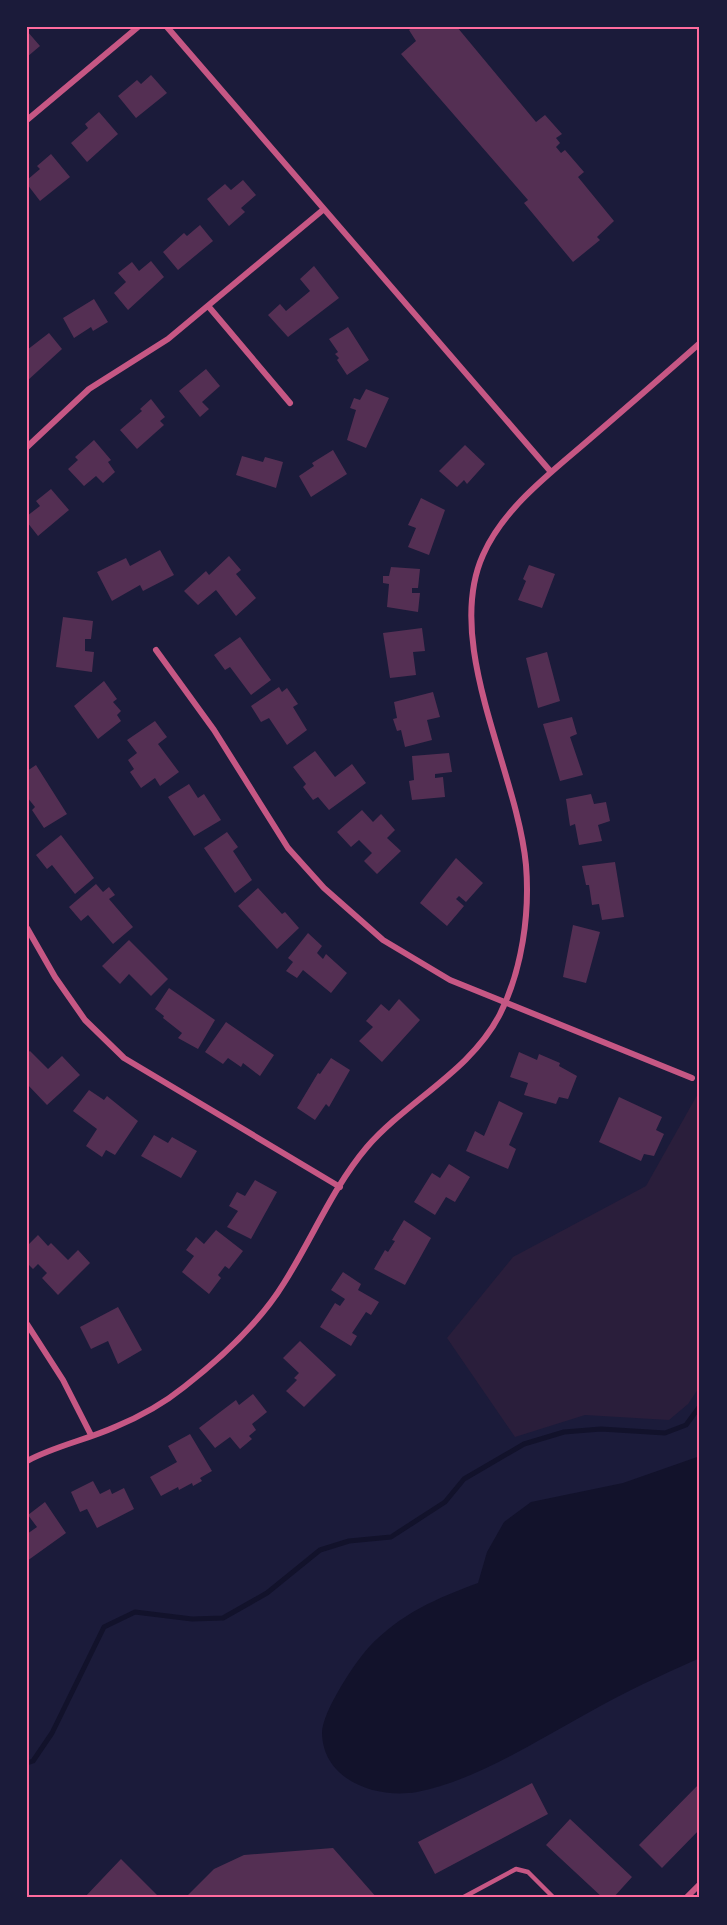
<svg xmlns="http://www.w3.org/2000/svg" width="727" height="1925" viewBox="0 0 727 1925" font-family="'Noto Sans',sans-serif">
  <style>
    .green { fill: #2a1e3b }
    .water { fill: #12122b }
    .lines { fill: none; stroke-linecap: round; stroke-linejoin: round }
    .stream { stroke: #12122b; stroke-width: 5 }
    .building { fill: #542f53 }
    .service { stroke: #c65784; stroke-width: 4.5 }
    .minor { stroke: #c65784; stroke-width: 6 }
    .neatline { fill: none; stroke: #ff6b9d; stroke-width: 2 }
  </style>
  <rect width="100%" height="100%" fill="#1b1b3a"/>
  <path class="green" d="M700 1090V1386L688 1404 669 1420 585 1415 515 1437 447 1338 513 1257 646 1186Z"/>
  <path class="water" d="M700 1456V1658C661 1675 623 1693 586 1714 537 1741 472 1782 417 1792 377 1799 323 1781 322 1733 322 1712 355 1662 369 1647 400 1614 437 1598 478 1583L487 1552 504 1522 531 1502 623 1483Z"/>
  <g class="lines">
    <path class="stream" d="M27 1763 33 1761 52 1733 104 1627 135 1612 192 1619 223 1618 267 1593 320 1550 349 1541 391 1537 445 1502 464 1479 524 1444 564 1432 601 1429 665 1433 686 1425 700 1406"/>
  </g>
  <path class="building" d="M413 27H457L536 122 545 115 562 134 556 138 560 143 556 147 561 153 565 150 584 172 578 177 614 221 597 237 600 240 573 262 524 203 528 200 401 54 416 41 409 30Z
    M27 31 40 46 27 57Z
    M151 75 167 93 136 118 118 96 137 80 141 84Z
    M99 112 118 134 87 162 71 143 88 128 85 124Z
    M51 154 70 177 40 201 27 184V180L40 169 37 166Z
    M243 180 256 195 241 208 245 212 229 226 207 199 225 184 231 190Z
    M200 225 213 241 178 270 163 252 184 233 187 236Z
    M151 261 164 277 128 310 114 293 126 282 118 273 132 262 139 271Z
    M314 266 339 298 288 337 268 315 280 304 286 311 310 291 300 279Z
    M94 299 108 322 93 331 91 327 74 338 63 318Z
    M348 327 369 360 347 375 337 360 339 358 335 354 338 352 329 339Z
    M49 333 62 349 27 381V350Z
    M206 369 220 386 202 402 209 409 200 417 179 391Z
    M366 389 389 398 366 448 347 440 356 410 350 408 354 398 360 400Z
    M151 399 165 417 160 421 164 425 137 449 120 430 142 411 140 409Z
    M94 440 111 460 108 462 115 472 103 483 96 476 84 486 68 469 78 460 75 457Z
    M465 445 485 464 467 484 464 480 457 487 439 471Z
    M333 450 347 474 311 497 299 476 314 466 312 463Z
    M242 456 263 462 265 457 283 462 276 488 236 475Z
    M51 489 69 510 38 536 27 522V516L40 506 36 501Z
    M421 498 445 510 429 555 408 547 416 528 408 525Z
    M160 550 174 575 143 591 140 585 112 601 97 572 126 558 130 566Z
    M229 556 241 570 236 574 256 598 236 616 216 590 198 605 184 591 206 571 209 575Z
    M529 565 555 574 542 608 518 600 526 581 523 579Z
    M391 567 420 569 418 588H412V593H420L418 612 387 607 389 584 383 583V576H389Z
    M63 617 93 621 91 639H85V651L94 652 92 672 56 667Z
    M422 628 425 651 413 652 416 675 390 678 383 633Z
    M240 637 271 680 251 695 230 667 225 670 214 655Z
    M547 652 560 701 538 708 526 658Z
    M104 681 117 699 113 702 121 711 117 715 121 721 98 739 74 706Z
    M279 687 282 692 287 688 298 704 293 707 307 730 287 745 269 718 261 722 251 706Z
    M433 692 440 717 427 720 432 740 405 747 401 730 397 731 393 719 397 718 394 702Z
    M572 717 577 734 570 737 583 775 560 781 543 724Z
    M155 721 167 737 158 744 179 772 160 786 155 778 141 788 130 772 134 769 128 760 137 753 127 740Z
    M315 751 335 777 352 764 366 783 329 810 318 797 313 800 303 787 306 784 293 767Z
    M449 753 452 772 435 774V778L443 777 445 797 412 800 409 781 414 780 412 756Z
    M36 765 67 814 44 828 32 810 35 807 27 797V771Z
    M189 784 198 798 204 794 221 820 194 836 168 797Z
    M591 794 594 804 606 802 610 821 598 825 602 841 579 845 575 824 570 826 566 799Z
    M362 810 373 822 381 814 395 830 387 838 401 851 377 874 364 861 372 853 359 840 351 847 337 832Z
    M227 832 238 847 233 851 252 880 235 893 204 848Z
    M61 835 94 878 75 894 52 865 47 869 36 855Z
    M456 858 483 883 466 902 459 896 456 899 464 906 447 926 420 903Z
    M615 862 624 917 602 920 599 904 592 905 589 885H586L582 866Z
    M96 884 103 892 109 887 115 895 109 899 133 927 113 944 88 915 81 921 69 907Z
    M258 888 282 914 285 912 299 928 277 949 238 906Z
    M573 925 600 932 586 983 563 977Z
    M308 933 322 946 317 953 323 959 326 954 347 973 331 993 303 970 297 978 286 971 293 962 288 958Z
    M129 940 168 979 151 996 129 974 120 984 102 966Z
    M169 988 215 1020 198 1049 178 1038 182 1033 163 1018 164 1016 155 1009Z
    M399 999 420 1020 382 1062 359 1041 373 1027 366 1021 381 1004 389 1011Z
    M226 1022 274 1055 260 1076 243 1063 241 1067 228 1058 223 1064 205 1052Z
    M30 1051 48 1069 62 1056 80 1075 47 1105 27 1084V1053Z
    M519 1052 537 1060 539 1054 560 1063 559 1066 577 1076 568 1099 559 1097 556 1104 524 1095 528 1083 510 1077Z
    M331 1058 350 1070 329 1107 326 1104 315 1120 297 1108 318 1073 320 1074Z
    M89 1090 104 1100 107 1096 138 1121 115 1155 106 1150 102 1157 86 1146 97 1129 73 1111Z
    M619 1097 662 1117 656 1130 664 1134 654 1156 644 1154 641 1161 599 1142Z
    M499 1101 523 1113 509 1145 516 1149 508 1169 466 1151 475 1131 484 1136Z
    M154 1135 168 1143 172 1137 197 1151 181 1178 141 1156Z
    M449 1164 470 1177 455 1202 446 1197 435 1215 414 1202 432 1173 440 1178Z
    M255 1180 277 1192 251 1239 227 1227 238 1211 229 1206 237 1192 245 1196Z
    M404 1220 431 1238 405 1285 374 1269 385 1250 388 1252 395 1241 392 1240Z
    M216 1230 243 1251 229 1269 225 1266 218 1275 221 1278 209 1294 182 1272 194 1256 186 1250 196 1237 204 1244Z
    M38 1235 48 1246 51 1243 68 1260 78 1250 90 1263 58 1295 42 1278 47 1273 38 1264 33 1269 27 1263V1246Z
    M343 1272 361 1284 358 1290 379 1302 371 1315 366 1312 352 1333 357 1336 351 1346 320 1327 335 1303 340 1306 345 1299 331 1290Z
    M118 1307 142 1350 118 1364 108 1341 91 1349 80 1327Z
    M300 1341 336 1375 304 1407 286 1391 297 1380 294 1378 299 1373 283 1358Z
    M253 1394 267 1412 252 1424 256 1430 249 1436 252 1439 240 1449 230 1437 215 1448 199 1428 236 1400 239 1405Z
    M190 1434 212 1471 200 1478 202 1481 193 1486 192 1483 179 1490 178 1487 161 1496 150 1477 177 1462 168 1446Z
    M93 1481 100 1494 110 1489 112 1494 124 1488 134 1509 97 1528 87 1509 80 1512 71 1492Z
    M45 1502 66 1533 27 1561V1534L37 1527 28 1515Z
    M532 1783 548 1814 435 1874 418 1842Z
    M700 1783V1829L662 1868 639 1845Z
    M570 1819 632 1877 613 1898H603L546 1845Z
    M333 1848 377 1898H185L214 1869 244 1855Z
    M121 1859 160 1898H84Z"/>
  <g class="lines">
    <path class="service" d="M462 1898 516 1869 528 1872 554 1898"/>
    <path class="minor" d="M167 27 551 472
      M27 120 138 27
      M209 307 290 403
      M27 447 89 389 168 339 324 209
      M156 650 214 730 288 848 324 888 383 940 450 980 692 1078
      M27 928 55 977 85 1020 124 1058 340 1187
      M27 1324 63 1380 91 1435
      M27 1461C55 1446 86 1440 115 1427 139 1417 163 1404 184 1387 221 1358 259 1324 284 1283 312 1239 333 1187 367 1147 408 1100 471 1071 500 1014 522 970 530 914 526 865 517 770 443 644 483 555 504 507 552 472 591 438 627 407 664 375 700 343
      M686 1898 700 1884"/>
  </g>
  <rect width="727" height="1925" fill="none" stroke="#1b1b3a" stroke-width="57"/>
  <rect x="28" y="28" width="670" height="1868" class="neatline"/>
</svg>
